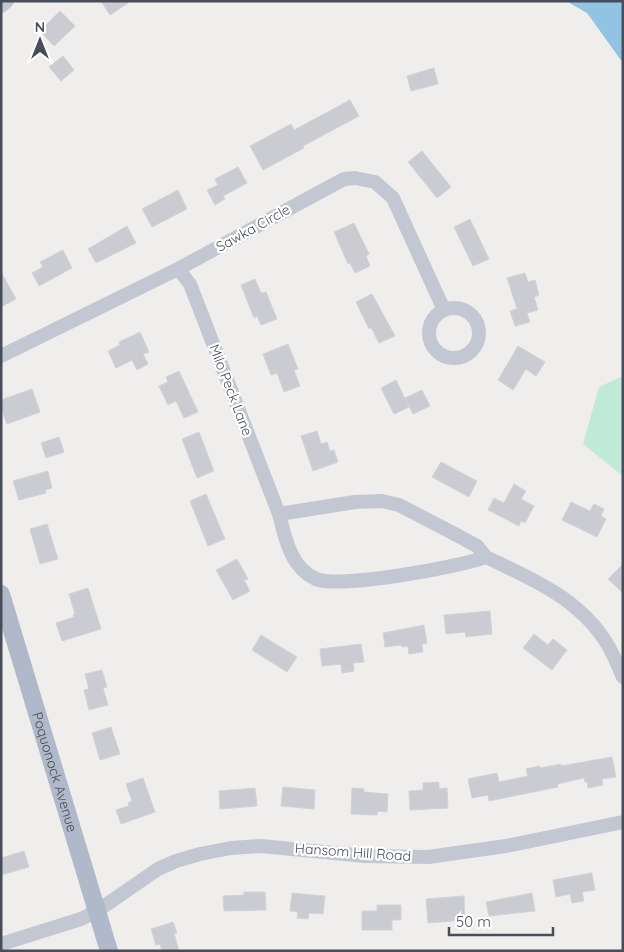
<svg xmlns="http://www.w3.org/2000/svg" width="624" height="952" viewBox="0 0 624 952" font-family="Quicksand,sans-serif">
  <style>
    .green { fill: #bfead7 }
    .water { fill: #91c4e3 }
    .building { fill: #cbccd2; stroke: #d2d3d8 }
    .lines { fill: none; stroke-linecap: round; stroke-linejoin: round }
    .minor { stroke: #c2c7d1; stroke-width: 14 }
    .major { stroke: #afb9ca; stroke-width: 18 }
    .labels { text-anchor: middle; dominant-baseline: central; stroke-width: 4.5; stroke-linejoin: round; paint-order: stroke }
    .street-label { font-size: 14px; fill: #474e59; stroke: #fff }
  </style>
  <rect width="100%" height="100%" fill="#f0eeed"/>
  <path class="green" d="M623 376V476L583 444 599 387Z"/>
  <path class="water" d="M566 1H623V63L587 13Z"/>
  <path class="building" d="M101 1H131L110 15Z
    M60 11 75 26 54 46 40 31Z
    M63 56 74 70 61 81 49 67Z
    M434 68 438 84 411 91 407 76Z
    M350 100 359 116 303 146 304 148 263 170 250 146 291 124 294 130Z
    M422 151 451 187 437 198 408 162Z
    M238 167 247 183 223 196 225 199 215 205 207 190 218 185 215 179Z
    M178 190 187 209 152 227 142 209Z
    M470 219 489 259 473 266 454 227Z
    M354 223 369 254 366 256 370 266 355 273 350 263 348 264 334 232Z
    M127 226 136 243 96 263 88 249Z
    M63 250 72 268 39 286 32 273 43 267 40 262Z
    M1 272 16 299 1 307Z
    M525 273 528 282 535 280 539 295 534 297 538 310 527 313 530 322 515 326 510 311 517 309 507 278Z
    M255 279 261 293 266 292 277 319 261 325 257 316 254 318 241 285Z
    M372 294 395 336 379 343 371 327 369 329 356 302Z
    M140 332 149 352 143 354 148 364 137 370 132 360 116 368 108 351 120 345 119 342Z
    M288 344 298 369 294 370 300 386 284 392 277 373 271 375 263 354Z
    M518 346 545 362 536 376 526 369 513 390 498 380Z
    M179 371 198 412 184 418 176 401 168 405 159 386 168 382 166 377Z
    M396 380 409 407 394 414 381 388Z
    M32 389 40 412 7 424 1 408V400Z
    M422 390 430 406 413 414 405 398Z
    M317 431 321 444 327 442 330 451 334 450 338 462 313 471 301 436Z
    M199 432 214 471 197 478 182 439Z
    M59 437 64 452 46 458 41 443Z
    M441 462 477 481 469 497 432 477Z
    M48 471 52 488 45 490 46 493 19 500 13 481Z
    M514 484 526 491 521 499 534 506 525 523 521 521 519 526 488 510 494 498 504 503Z
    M206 494 225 539 208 546 190 501Z
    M571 502 590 511 594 504 604 509 601 516 606 519 597 537 562 520Z
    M47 524 58 559 40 564 30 529Z
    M237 559 248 579 244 580 250 591 233 600 216 570Z
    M623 564V593L608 579Z
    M88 588 101 629 62 641 56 623 74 617 73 615 75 614 69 594Z
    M490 611 492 634 466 637 465 632 446 634 444 615Z
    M424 625 427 643 422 644 423 652 409 654 408 646 402 647 401 645 385 647 383 633Z
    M534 634 548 645 553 639 567 650 552 670 523 648Z
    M261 635 297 657 287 672 252 650Z
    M361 644 364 662 353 663 354 671 342 673 341 664 322 666 320 649Z
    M102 670 107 687 103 688 108 705 89 710 84 690 89 689 85 674Z
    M111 727 120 754 100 760 92 733Z
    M612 757 616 777 602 779 603 785 588 788 587 782H585L584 778 557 784 558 787 489 801 488 795 472 798 468 779 497 773 499 782 528 776 526 769 539 766 540 768 561 764V766Z
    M143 778 155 812 121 824 116 810 129 806 128 803 132 801 126 784Z
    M439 782V789L447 788 448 808 410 810 409 791 423 790V783Z
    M283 787 315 790 314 809 281 806Z
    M255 788 257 806 220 809 219 791Z
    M352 788 364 789V792L388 794 387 812 378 811 377 815 351 814Z
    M24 851 29 867 1 875V858Z
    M592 873 595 890 582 892 584 901 572 903 570 894 556 897 553 880Z
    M244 892H265L266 910 224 911 223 896 244 895Z
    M292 893 325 896 323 914 309 913 308 919 297 918 298 912 290 911Z
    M532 893 535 911 489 916 486 902Z
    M464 896 465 920 428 923 426 899Z
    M377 905H401V920H392V930H362V911H377Z
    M173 922 177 933H174L179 951H162L160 944 156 945 151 929Z"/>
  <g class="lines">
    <path class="minor" d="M1 6 7 1
      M178 269 190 284 279 514C285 538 291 568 316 579 338 589 459 567 486 557 530 578 576 597 604 639 612 650 617 664 623 677
      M429 333a25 25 0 1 1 50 0a25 25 0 1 1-50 0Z
      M1 356 178 269 344 179 355 178 375 182 393 198 444 310
      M279 514 355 502 382 501 399 505 451 532 477 546 486 557
      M1 944 81 919 97 911 158 869 176 861 200 854 231 848 261 846 365 856 428 857 506 846 623 822"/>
    <path class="major" id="s1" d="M1 594 109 951"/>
  </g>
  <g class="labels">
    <g class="street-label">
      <text transform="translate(253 228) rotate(-29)">Sawka Circle</text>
      <text transform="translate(231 390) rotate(69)">Milo Peck Lane</text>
      <text stroke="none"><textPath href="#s1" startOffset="186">Poquonock Avenue</textPath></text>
      <text transform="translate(353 852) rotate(4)">Hansom Hill Road</text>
    </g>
  </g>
  <rect width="624" height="952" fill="none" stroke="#474e59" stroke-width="5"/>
  <g transform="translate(40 40)" stroke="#ffffff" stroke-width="4" paint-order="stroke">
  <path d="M0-4L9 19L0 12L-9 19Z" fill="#474e59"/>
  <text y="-8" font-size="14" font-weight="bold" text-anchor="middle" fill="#474e59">N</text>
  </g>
  <path d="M449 927v8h104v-8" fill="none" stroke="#474e59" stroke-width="2.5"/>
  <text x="456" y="927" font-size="15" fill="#474e59" stroke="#ffffff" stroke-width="4" paint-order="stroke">50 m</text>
</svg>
